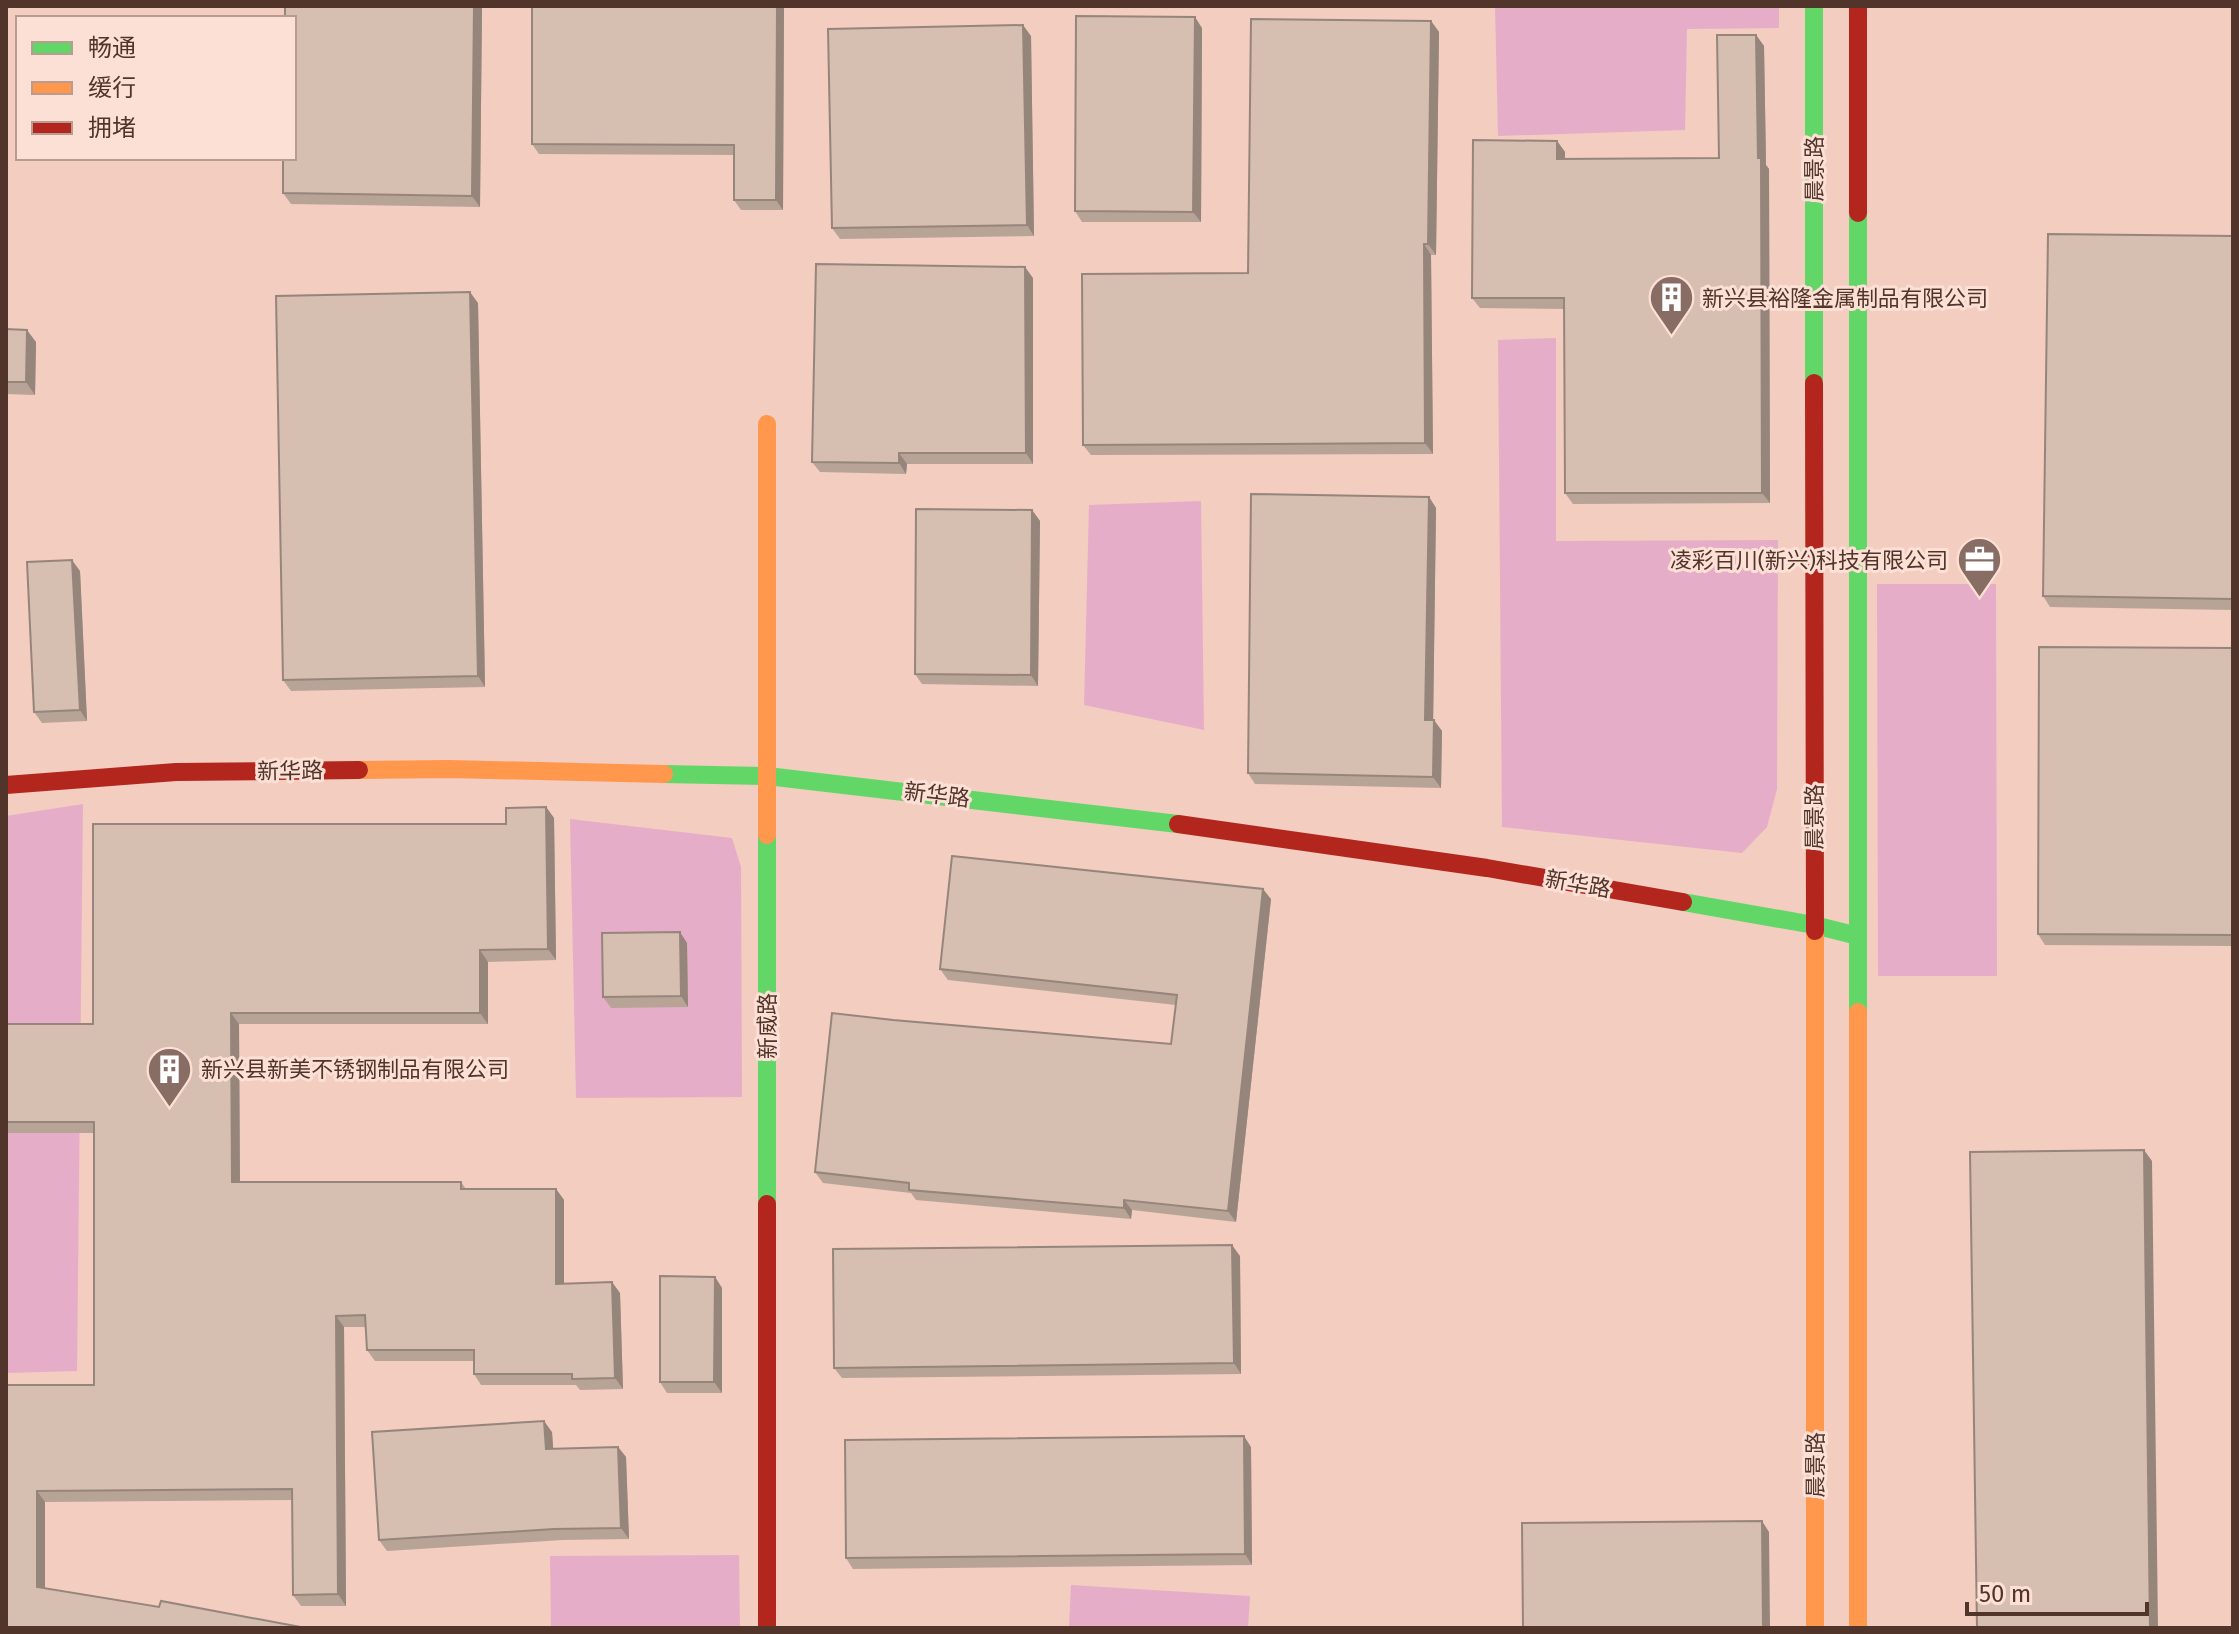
<svg xmlns="http://www.w3.org/2000/svg" width="2239" height="1634" viewBox="0 0 2239 1634" font-family="'Fira Sans','Noto Sans SC',sans-serif">
  <style>
    .built { fill: #f2cdc0; fill-rule: evenodd }
    .green { fill: #e6adc8 }
    .lines { fill: none; stroke-linecap: round; stroke-linejoin: round }
    .fast { stroke: #63d668; stroke-width: 18 }
    .slow { stroke: #ff974d; stroke-width: 18 }
    .jam { stroke: #b3261e; stroke-width: 18 }
    .wall { fill: #b8a397 }
    .shaded-wall { fill: #96857b }
    .building { fill: #d6beb0; stroke: #96857b; stroke-width: 2 }
    .labels { text-anchor: middle; dominant-baseline: central; stroke-width: 6; stroke-linejoin: round; paint-order: stroke }
    .street-label { font-size: 22px; fill: #51352b; stroke: #fde0d5 }
    .poi-label { font-size: 22px; fill: #51352b; stroke: #fde0d5; text-anchor: start }
  </style>
  <rect width="100%" height="100%" fill="#edd5cd"/>
  <path class="built" d="M6 6H2233V1628H6ZM18 18H294V158H18Z"/>
  <path class="green" d="M1495 6H1779V28L1687 29 1685 130 1498 136Z
    M1556 338V541L1778 540 1777 789 1767 827 1742 853 1502 827 1498 340Z
    M1201 501 1204 730 1084 705 1089 505Z
    M1877 584H1996L1997 976H1878Z
    M83 804 77 1371 6 1373V816Z
    M570 819 732 838 741 867 742 1097 576 1098Z
    M739 1555 740 1628H551L550 1556Z
    M1071 1585 1250 1596 1248 1628H1069Z"/>
  <g class="lines">
    <path class="fast" d="M1814 6V383
      M1858 213V1012
      M664 774 767 776 1178 824
      M767 835V1204
      M1683 902 1814 925 1858 936"/>
    <path class="slow" d="M767 424V835
      M359 770 449 769 664 774
      M1815 931V1628
      M1858 1012V1628"/>
    <path class="jam" d="M1858 6V213
      M1814 383 1815 931
      M6 785 176 772 359 770
      M1178 824 1487 868 1683 902
      M767 1204V1628"/>
  </g>
  <path class="wall" d="M285 6H482L480 207 291 204 283 193Z
    M784 6 783 210H741L734 200V155L539 154 532 144Z
    M1431 21 1439 32 1436 255H1431L1433 454 1091 455 1083 445 1248 273Z
    M1202 28 1201 222H1082L1075 211Z
    M1756 35 1764 46 1766 165 1769 169 1770 503 1573 504 1565 493V309L1480 308 1472 298 1557 141 1565 152V159L1719 158Z
    M1031 36 1034 236 840 239 832 228Z
    M2233 236V610L2050 607 2043 596Z
    M1033 278V464H907L906 474 820 472 812 462Z
    M478 303 485 687 291 691 283 680Z
    M6 329 36 342 35 395 6 394Z
    M1429 497 1436 508 1433 720 1442 731 1441 788 1255 784 1248 773Z
    M1032 510 1040 521 1038 686 922 684 915 674Z
    M80 571 87 721 42 723 34 712Z
    M2233 648V946L2045 945 2038 934Z
    M546 807 554 818 556 960 488 962V1024H239L240 1182H461L466 1189H556L564 1200V1283L620 1293 623 1389 580 1390 576 1385H481L474 1374V1361H375L367 1350 366 1327H344L346 1606H301L293 1595 292 1500 45 1502V1588L159 1607 306 1628H6V1385H94V1133H6V1024H93L506 824Z
    M1271 899 1236 1222 1132 1210 1131 1219 916 1200 911 1193 823 1183 815 1172 893 1020 1171 1044 1176 1005 948 980 940 969Z
    M687 943 688 1007 611 1008 603 997Z
    M1240 1256 1241 1374 842 1378 834 1368Z
    M715 1277 722 1288V1393H667L660 1382Z
    M552 1432 553 1449 618 1447 626 1457 629 1539 562 1540 387 1551 379 1540Z
    M1251 1447 1252 1565 853 1569 846 1558Z"/>
  <path class="shaded-wall" d="M474 6H482L480 207 472 196Z
    M777 6H784L783 210 776 200Z
    M1195 17 1202 28 1201 222 1193 212Z
    M1431 21 1439 32 1436 255 1428 244Z
    M1023 25 1031 36 1034 236 1027 225Z
    M1756 35 1764 46 1766 165 1769 169 1770 503 1762 493Z
    M1557 141 1565 152V170L1557 159Z
    M1424 244 1431 255 1433 454 1425 443Z
    M1025 267 1033 278V464L1026 453Z
    M470 292 478 303 485 687 478 676Z
    M27 330 36 342 35 395 26 382Z
    M899 453 907 464 906 474 899 463Z
    M1429 497 1436 508 1433 730 1425 720Z
    M1032 510 1040 521 1038 686 1031 675Z
    M72 560 80 571 87 721 80 710Z
    M1434 720 1442 731 1441 788 1433 777Z
    M546 807 554 818 556 960 548 949Z
    M1263 889 1271 899 1236 1222 1228 1211Z
    M680 932 687 943 688 1007 681 996Z
    M480 950 488 962V1024L480 1013Z
    M231 1013 239 1024 240 1193 232 1182Z
    M2144 1150 2152 1161 2158 1628H2150Z
    M556 1189 564 1200V1295L556 1284Z
    M1124 1200 1132 1210 1131 1219 1124 1208Z
    M1232 1245 1240 1256 1241 1374 1234 1363Z
    M715 1277 722 1288V1393L714 1382Z
    M612 1282 620 1293 623 1389 615 1378Z
    M336 1316 344 1327 346 1606 338 1594Z
    M544 1421 552 1432 554 1460 546 1449Z
    M1244 1436 1251 1447 1252 1565 1245 1554Z
    M618 1447 626 1457 629 1539 621 1528Z
    M37 1491 45 1502V1598L37 1587Z
    M1762 1521 1769 1532 1770 1628H1763Z"/>
  <path class="building" d="M285 6H474L472 196 283 193V158H294V18H285Z
    M532 6H777L776 200H734V145L532 144Z
    M1076 16 1195 17 1193 212 1075 211Z
    M1251 19 1431 21 1428 244H1424L1425 443 1083 445 1082 274 1248 273Z
    M1023 25 1027 225 832 228 828 29Z
    M1717 35H1756L1758 158H1761L1762 493H1565L1564 298H1472L1473 140 1557 141V159L1719 158Z
    M2048 234 2233 236V599L2043 596Z
    M816 264 1025 267 1026 453H899V463L812 462Z
    M470 292 478 676 283 680 276 296Z
    M6 329 27 330 26 382H6Z
    M1251 494 1429 497 1425 720H1434L1433 777 1248 773Z
    M916 509 1032 510 1031 675 915 674Z
    M72 560 80 710 34 712 27 562Z
    M2039 647 2233 648V935L2038 934Z
    M546 807 548 949 480 950V1013H231L232 1182H461V1189H556V1284L612 1282 615 1378 572 1379V1374H474V1350H367L365 1315 336 1316 338 1594 293 1595 292 1489 37 1491V1587L159 1607 161 1601 306 1628H6V1385H94V1122H6V1024H93V824H506V808Z
    M952 856 1263 889 1228 1211 1124 1200V1208L909 1190V1183L815 1172 832 1013 893 1020 1171 1044 1177 995 940 969Z
    M680 932 681 996 603 997 602 933Z
    M2144 1150 2150 1628H1977L1970 1152Z
    M1232 1245 1234 1363 834 1368 833 1249Z
    M660 1276 715 1277 714 1382H660Z
    M544 1421 546 1449 618 1447 621 1528 554 1529 379 1540 372 1432Z
    M1244 1436 1245 1554 846 1558 845 1440Z
    M1762 1521 1763 1628H1523L1522 1523Z"/>
  <defs>
    <symbol id="building-pin" viewBox="-11 -11 22 30"><path d="M0 17L-7.5 6A9.5 9.5 0 1 1 7.5 6Z" fill="#886d64" stroke="#fde0d5"/><path d="M-4-6H4V6H1V3H-1V6H-4ZM-2.5-4.3h1.7v1.8h-1.7ZM.8-4.3h1.7v1.8H.8ZM-2.5-1h1.7V.8h-1.7ZM.8-1h1.7V.8H.8Z" fill="#fff"/></symbol>
    <symbol id="office-pin" viewBox="-11 -11 22 30"><path d="M0 17L-7.5 6A9.5 9.5 0 1 1 7.5 6Z" fill="#886d64" stroke="#fde0d5"/><path d="M-6-3h4V-5.5h4V-3h4V5H-6ZM-1-4.5V-3h2v-1.5ZM-6 0V1H6V0Z" fill="#fff"/></symbol>
  </defs>
  <g fill-rule="evenodd">
    <use href="#building-pin" x="1646" y="272" width="51" height="69"/>
    <use href="#office-pin" x="1954" y="534" width="51" height="69"/>
    <use href="#building-pin" x="144" y="1044" width="51" height="69"/>
  </g>
  <g class="labels">
    <g class="street-label">
      <text transform="translate(1814 169) rotate(-90)">晨景路</text>
      <text transform="translate(290 771) rotate(-1)">新华路</text>
      <text transform="translate(937 795) rotate(7)">新华路</text>
      <text transform="translate(1814 817) rotate(-90)">晨景路</text>
      <text transform="translate(1578 884) rotate(10)">新华路</text>
      <text transform="translate(767 1026) rotate(-90)">新威路</text>
      <text transform="translate(1815 1465) rotate(-90)">晨景路</text>
    </g>
    <g class="poi-label">
      <text x="1702" y="298">新兴县裕隆金属制品有限公司</text>
      <text x="1948" y="560" text-anchor="end">凌彩百川(新兴)科技有限公司</text>
      <text x="201" y="1069">新兴县新美不锈钢制品有限公司</text>
    </g>
  </g>
  <rect width="2239" height="1634" fill="none" stroke="#51352b" stroke-width="16"/>
  <rect x="16" y="16" width="280" height="144" fill="#fde0d5" stroke="#b89c91" stroke-width="2"/>
  <rect x="32" y="42" width="40" height="12" fill="#63d668" stroke="#b89c91" stroke-width="2"/>
  <text x="88" y="56" font-size="24" fill="#51352b">畅通</text>
  <rect x="32" y="82" width="40" height="12" fill="#ff974d" stroke="#b89c91" stroke-width="2"/>
  <text x="88" y="96" font-size="24" fill="#51352b">缓行</text>
  <rect x="32" y="122" width="40" height="12" fill="#b3261e" stroke="#b89c91" stroke-width="2"/>
  <text x="88" y="136" font-size="24" fill="#51352b">拥堵</text>
  <path d="M1967 1602v12h180v-12" fill="none" stroke="#51352b" stroke-width="4"/>
  <text x="1979" y="1602" font-size="24" fill="#51352b" stroke="#fde0d5" stroke-width="6" paint-order="stroke">50 m</text>
</svg>
